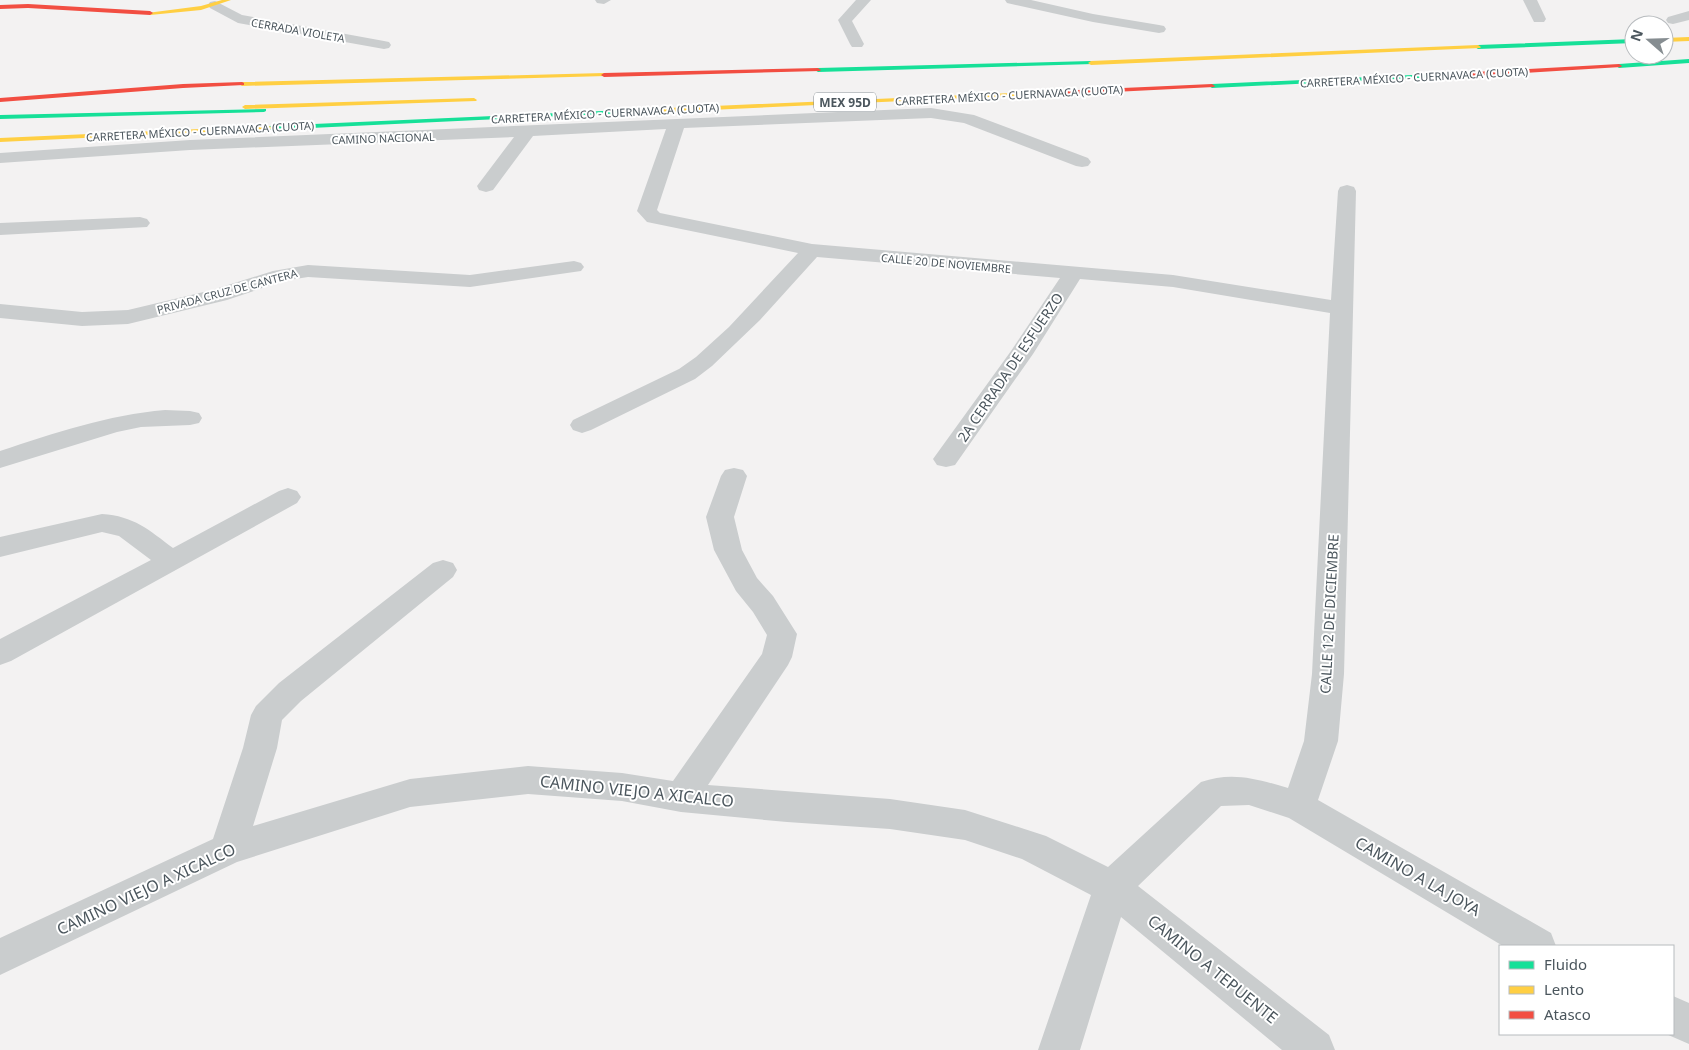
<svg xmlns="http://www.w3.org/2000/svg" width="1689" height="1050" viewBox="0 0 1689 1050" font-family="'Noto Sans',sans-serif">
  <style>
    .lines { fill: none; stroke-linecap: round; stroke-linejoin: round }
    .street { fill: #cacdce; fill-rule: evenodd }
    .fast { fill: #16e098; fill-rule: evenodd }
    .slow { fill: #ffcf43; fill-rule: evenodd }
    .jam { fill: #f24e42; fill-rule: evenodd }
    .labels { text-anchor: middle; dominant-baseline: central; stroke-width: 4; stroke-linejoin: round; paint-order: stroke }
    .far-street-label { font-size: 11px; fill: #4b565d; stroke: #fff }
    .shield { fill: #fff; stroke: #81898e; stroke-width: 1 }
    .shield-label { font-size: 12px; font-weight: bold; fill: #4b565d }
    .street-label { font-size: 14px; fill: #4b565d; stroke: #fff }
    .near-street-label { font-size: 16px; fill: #4b565d; stroke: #fff }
  </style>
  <rect width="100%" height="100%" fill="#f3f2f2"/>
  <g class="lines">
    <path class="street" d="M595 0H611L604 4 597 3Z
      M856 0H871L852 21 864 44 862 47H852L850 44 838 20Z
      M1005 0H1031L1093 14 1159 25 1164 26 1166 29 1164 32 1159 33 1093 22 1007 3Z
      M1523 0H1537L1546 19 1544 22H1534Z
      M215 1 242 15 384 41 389 42 391 45 389 48 384 49 238 23 210 8 208 5 210 2Z
      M1689 11V20L1673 24 1668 23 1666 20 1668 17Z
      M931 108 974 115 1088 158 1091 162 1088 166 1082 167 1076 166 964 123 931 118 684 128 657 210 660 213 812 244 1173 275 1331 300 1338 191 1340 187 1347 185 1354 187 1356 191 1344 674 1338 741 1318 800 1551 933 1556 946H1503L1289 818 1249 805 1221 806 1138 886 1329 1035 1335 1050H1282L1121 917 1080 1050H1038L1091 895 1022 859 965 840 890 829 787 822 681 812 622 801 528 794 410 807 237 862 0 975V938L213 839 243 748 251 715 256 706 279 683 433 563 443 560 453 563 457 570 453 577 301 701 282 720 277 748 253 826 410 779 528 766 622 773 673 781 762 654 767 635 753 612 736 591 714 550 706 517 721 476 725 470 734 468 743 470 747 476 734 517 742 550 757 578 773 596 797 634 792 657 788 665 708 785 890 799 965 810 1046 836 1108 867 1201 782C1232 771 1257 779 1288 788L1304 741 1312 674 1330 313 1173 287 1080 279 1033 354 955 465 946 467 937 465 933 459 1011 351 1060 278 817 257 760 320 712 366 695 379 591 430 582 433 573 430 570 425 573 420 679 369 696 357 729 327 798 253 647 222 637 211 666 129 533 136 493 190 486 192 479 190 477 186 514 137 190 150 0 163V153L190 140Z
      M140 217 147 219 150 223 147 227 0 235V223Z
      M574 261 581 263 584 267 581 271 470 287 308 277 283 281 227 300 128 324 82 326 0 318V304L82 312 128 310 212 290 273 271 308 265 470 275Z
      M165 410 190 411 199 413 202 418 199 423 190 425 141 427 117 432 0 468V451C54 433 108 415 165 410Z
      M288 488 297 491 301 497 297 503 11 661 0 665V639L151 560 119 536 102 532 0 557V537L102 514C134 516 149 530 173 548L279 491Z
      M1673 996 1689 1003V1044L1666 1034H1673Z"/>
    <path class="fast" d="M1634 39V43L1478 49 1475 47 1478 45Z
      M1689 59V63L1619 68 1616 66 1619 64Z
      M1091 61 1093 62V64L818 72 815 70 818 68Z
      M1456 73 1458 74V76L1212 88 1209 86 1212 84Z
      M266 109V111L264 112 0 119V115Z
      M624 110 626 111V113L269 130 265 128 269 126Z"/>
    <path class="slow" d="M222 0H231L201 10 150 15 147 13 201 6Z
      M1689 37V41L1664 42V38Z
      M1478 45 1481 47 1480 48 1091 65 1088 63 1091 61Z
      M604 73 606 74V76L242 86 239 84 242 82Z
      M1033 92 1036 94 1035 95 624 114 621 112 624 110Z
      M474 98 477 100 476 101 245 109 242 107 245 105Z
      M269 126 273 128 271 129 0 142V138Z"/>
    <path class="jam" d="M28 4 150 11 153 13 150 15 28 8 0 9V5Z
      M1619 64 1622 66 1621 67 1456 77 1453 75 1456 73Z
      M818 68 821 70 820 71 604 77 601 75 604 73Z
      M242 82 244 83V85L183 88 0 102V98L183 84Z
      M1212 84 1215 86 1214 87 1033 96 1030 94 1033 92Z"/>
  </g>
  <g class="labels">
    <g class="far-street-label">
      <text transform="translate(298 30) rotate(10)">CERRADA VIOLETA</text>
      <text transform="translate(1414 77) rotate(-3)">CARRETERA MÉXICO - CUERNAVACA (CUOTA)</text>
      <text transform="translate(1009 95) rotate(-3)">CARRETERA MÉXICO - CUERNAVACA (CUOTA)</text>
      <text transform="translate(605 113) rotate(-3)">CARRETERA MÉXICO - CUERNAVACA (CUOTA)</text>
      <text transform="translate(200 131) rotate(-3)">CARRETERA MÉXICO - CUERNAVACA (CUOTA)</text>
      <text transform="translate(383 138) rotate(-2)">CAMINO NACIONAL</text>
      <text transform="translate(946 263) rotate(5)">CALLE 20 DE NOVIEMBRE</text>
      <text transform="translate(227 291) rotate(-15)">PRIVADA CRUZ DE CANTERA</text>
    </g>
    <rect class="shield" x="814" y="92.5" width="62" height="19" rx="4"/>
    <g class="shield-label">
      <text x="845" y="102">MEX 95D</text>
    </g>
    <g class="street-label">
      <text transform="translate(1010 367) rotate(-56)">2A CERRADA DE ESFUERZO</text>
      <text transform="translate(1329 614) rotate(-87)">CALLE 12 DE DICIEMBRE</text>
    </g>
    <g class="near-street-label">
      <text transform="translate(637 791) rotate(6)">CAMINO VIEJO A XICALCO</text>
      <text transform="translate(1418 876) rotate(30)">CAMINO A LA JOYA</text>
      <text transform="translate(146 889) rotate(-25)">CAMINO VIEJO A XICALCO</text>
      <text transform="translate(1213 969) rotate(39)">CAMINO A TEPUENTE</text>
    </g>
  </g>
  <rect x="1499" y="945" width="175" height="90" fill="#ffffff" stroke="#b7bbbe"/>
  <rect x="1509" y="961" width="25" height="8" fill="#16e098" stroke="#b7bbbe"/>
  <text x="1544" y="970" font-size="15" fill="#4b565d">Fluido</text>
  <rect x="1509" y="986" width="25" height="8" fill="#ffcf43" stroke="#b7bbbe"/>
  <text x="1544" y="995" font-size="15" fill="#4b565d">Lento</text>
  <rect x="1509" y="1011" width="25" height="8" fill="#f24e42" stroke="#b7bbbe"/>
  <text x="1544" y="1020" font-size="15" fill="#4b565d">Atasco</text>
  <g transform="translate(1649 40) rotate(290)"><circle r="24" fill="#ffffff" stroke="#b7bbbe"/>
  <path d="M0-4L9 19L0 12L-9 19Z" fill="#868d91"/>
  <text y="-8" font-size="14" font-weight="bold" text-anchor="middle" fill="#4b565d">N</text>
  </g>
</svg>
